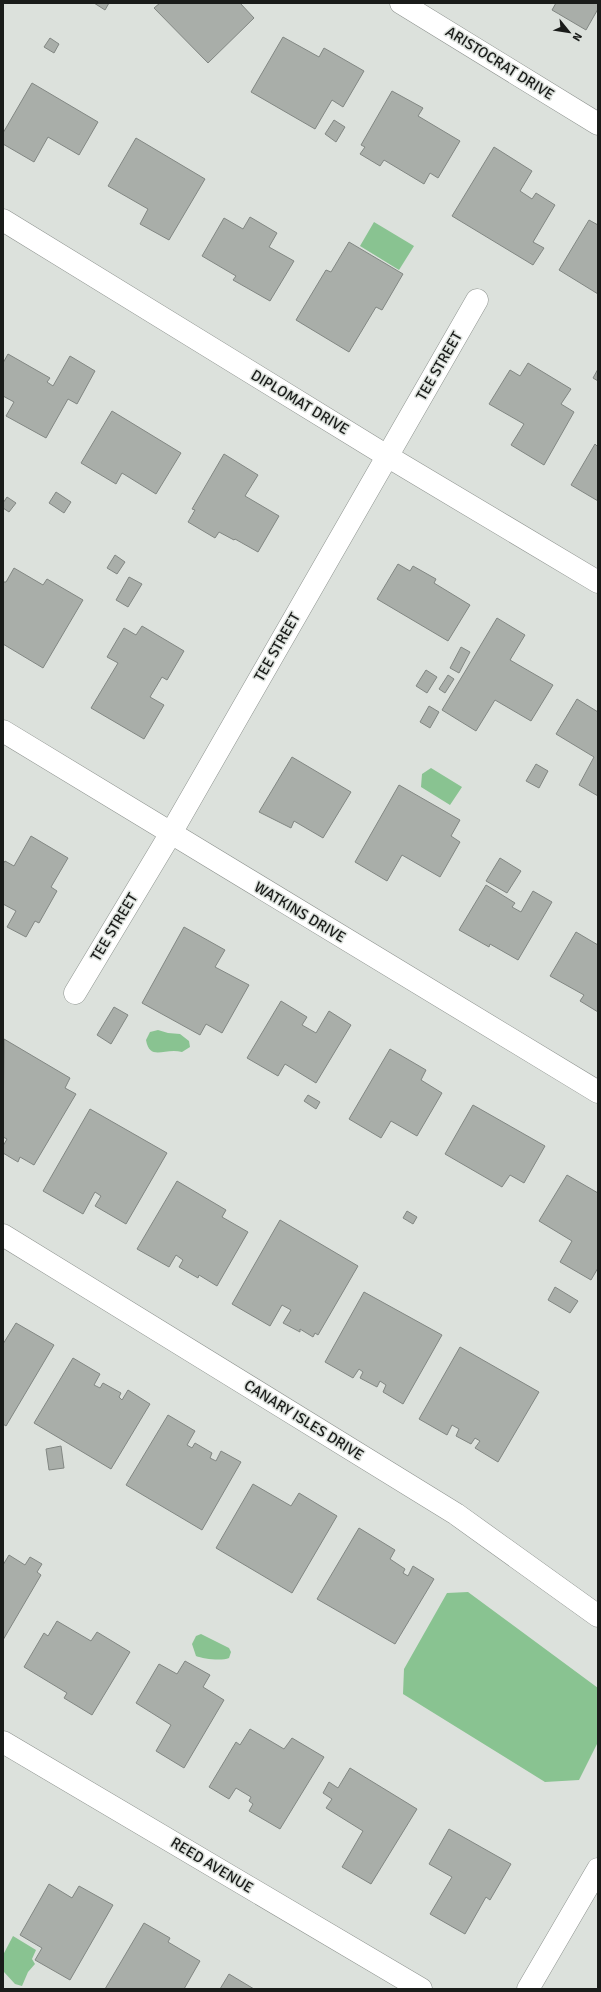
<svg xmlns="http://www.w3.org/2000/svg" width="601" height="1992" viewBox="0 0 601 1992" font-family="Signika,sans-serif">
  <style>
    .water { fill: #89c391 }
    .building { fill: #a9aea9; stroke: #828783 }
    .lines { fill: none; stroke-linecap: round; stroke-linejoin: round }
    .minor-casing { stroke: #8e938f; stroke-width: 23 }
    .minor { stroke: #fff; stroke-width: 22 }
    .labels { text-anchor: middle; dominant-baseline: central; stroke-width: 3; stroke-linejoin: round; paint-order: stroke }
    .street-label { font-size: 15px; fill: #1a1c1a; stroke: #dce1dc }
  </style>
  <rect width="100%" height="100%" fill="#dce1dc"/>
  <path class="water" d="M374 222 414 246 399 270 360 246Z
    M431 768 462 787 450 805 421 787 422 774Z
    M158 1030 168 1033 180 1034 189 1041 190 1047 182 1052C165 1047 150 1062 146 1040L150 1032Z
    M468 1592 598 1688V1742L579 1780 545 1782 403 1694 404 1669 447 1593Z
    M201 1634 229 1648 231 1652 229 1658C222 1661 203 1659 196 1656L192 1644 196 1636Z
    M13 1936 36 1950 32 1959 35 1964 28 1972 22 1986 15 1984 4 1972 3 1955Z"/>
  <path class="building" d="M94 3H109L105 10Z
    M160 3H240L254 18 208 63 154 8Z
    M556 3H598V9L586 30 552 10Z
    M283 37 319 57 324 48 364 71 343 107 332 100 315 129 251 92Z
    M50 38 59 44 54 53 44 47Z
    M32 83 98 122 79 155 48 137 34 162 3 144V133Z
    M392 91 423 108 418 116 460 141 438 178 430 173 424 184 384 160 380 166 360 154 365 147 361 145Z
    M334 120 345 127 336 142 325 134Z
    M136 138 205 179 169 240 140 224 148 209 108 186Z
    M494 147 532 171 520 191 532 199 536 193 555 205 533 242 544 248 533 265 452 216Z
    M250 217 277 233 269 247 294 261 270 301 233 280 236 276 202 256 224 218 243 229Z
    M589 220 598 225V294L559 270Z
    M349 242 403 274 382 310 376 307 349 352 296 320 326 270 331 272Z
    M8 354 50 378 47 382 53 386 70 356 95 371 77 404 68 399 46 438 6 416 14 402 3 396V363Z
    M528 363 571 389 561 404 574 412 544 465 511 445 524 424 489 404 510 370 520 376Z
    M598 369V381L593 378Z
    M112 411 181 453 156 494 122 473 116 484 81 463Z
    M595 444 598 447V501L571 485Z
    M224 454 258 475 245 496 279 516 258 552 235 539 234 540 219 532 215 538 188 522 195 510 192 509Z
    M56 492 71 502 64 513 49 503Z
    M7 497 16 503 9 512 3 508V503Z
    M115 555 125 562 117 574 107 568Z
    M398 564 410 571 413 566 436 579 434 583 470 605 448 641 377 599Z
    M14 568 43 585 47 579 83 600 43 668 3 644V582H6Z
    M129 577 142 584 128 607 116 600Z
    M497 618 525 635 510 660 553 685 531 721 495 700 476 731 442 710Z
    M142 626 184 651 167 680 162 677 150 697 164 705 144 739 91 708 118 663 107 657 124 628 136 635Z
    M461 647 470 652 459 673 450 668Z
    M426 670 437 677 427 693 416 686Z
    M448 675 454 679 445 693 439 689Z
    M577 699 598 712V796L579 785 594 757 556 734Z
    M429 706 439 712 430 728 420 722Z
    M292 757 351 792 323 838 294 821 291 828 259 812Z
    M536 764 548 771 539 788 526 781Z
    M399 785 460 820 451 836 460 842 440 877 402 855 387 881 355 862Z
    M31 836 68 858 51 887 57 891 39 923 35 921 26 937 7 927 16 911 3 904V864L5 861 14 866Z
    M500 858 521 871 507 893 486 881Z
    M486 885 515 903 512 907 521 912 533 891 552 902 518 960 490 944 489 947 459 930Z
    M184 927 225 950 215 967 249 985 222 1033 206 1024 200 1035 142 1003Z
    M576 932 598 945V1012L580 1001 584 995 550 976Z
    M281 1001 307 1017 302 1025 316 1033 329 1011 351 1025 316 1083 285 1064 278 1076 247 1058Z
    M114 1007 128 1015 111 1044 97 1035Z
    M4 1039 70 1078 65 1088 76 1094 34 1165 20 1157 18 1162 3 1153V1146L7 1139 3 1137Z
    M390 1049 426 1070 421 1080 442 1093 417 1136 391 1121 381 1138 349 1119Z
    M308 1095 320 1102 316 1109 304 1101Z
    M473 1105 545 1146 524 1183 510 1175 502 1187 445 1154Z
    M90 1109 167 1153 126 1224 95 1206 101 1196 95 1192 83 1214 43 1191Z
    M567 1175 598 1193V1268L591 1280 560 1262 572 1241 539 1221Z
    M177 1181 226 1210 222 1217 248 1232 217 1286 199 1275 198 1278 179 1267 183 1260 176 1255 169 1267 137 1249Z
    M407 1211 417 1217 413 1224 403 1218Z
    M280 1220 358 1266 318 1335 315 1333 313 1337 300 1329V1332L283 1323 291 1310 282 1305 270 1326 232 1304Z
    M555 1287 578 1301 570 1313 548 1300Z
    M364 1292 442 1335 403 1404 383 1392 386 1385 380 1381 377 1387 360 1378 363 1372 359 1369 353 1378 325 1362Z
    M16 1323 54 1345 6 1426 3 1424V1344Z
    M460 1347 539 1392 498 1462 475 1448 480 1441 475 1438 471 1444 456 1436 459 1429 452 1425 447 1435 419 1419Z
    M73 1358 100 1374 94 1385 100 1388 103 1383 121 1393 119 1397 122 1400 128 1390 150 1404 111 1469 34 1423Z
    M168 1415 195 1431 187 1445 192 1448 195 1443 212 1453 210 1458 216 1461 221 1451 241 1462 202 1530 126 1485Z
    M61 1446 64 1468 49 1470 46 1449Z
    M253 1484 291 1506 299 1493 337 1516 292 1593 216 1548Z
    M359 1528 395 1550 390 1559 405 1569 403 1573 408 1576 413 1566 434 1579 395 1644 317 1599Z
    M9 1555 25 1565 30 1557 42 1564 37 1572 41 1575 3 1640V1565Z
    M57 1621 91 1641 97 1632 130 1652 92 1715 64 1698 67 1693 24 1667 44 1633 48 1636Z
    M185 1661 210 1675 203 1687 224 1700 184 1768 156 1751 171 1725 136 1703 159 1664 177 1674Z
    M250 1729 284 1749 292 1738 324 1757 280 1829 249 1811 253 1804 249 1801 251 1797 236 1788 229 1799 209 1787 236 1742 240 1745Z
    M350 1768 417 1809 371 1884 342 1867 363 1831 326 1808 332 1799 323 1793 329 1782 338 1788Z
    M449 1829 511 1864 490 1900 486 1897 465 1934 430 1914 452 1877 429 1864Z
    M49 1884 72 1898 79 1886 113 1905 70 1980 35 1960 42 1948 20 1935Z
    M144 1923 170 1938 168 1942 200 1961 184 1989H105Z
    M229 1974 254 1989H220Z"/>
  <g class="lines">
    <defs>
      <path id="minor" d="M401 3 598 124
        M3 220 387 456 598 582
        M3 731 598 1092
        M75 993 171 833 477 300
        M3 1235 456 1514 598 1616
        M3 1742 421 1989
        M528 1989 598 1869"/>
    </defs>
    <use href="#minor" class="minor-casing"/>
    <use href="#minor" class="minor"/>
  </g>
  <g class="labels">
    <g class="street-label">
      <text transform="translate(500 63) rotate(32)">ARISTOCRAT DRIVE</text>
      <text transform="translate(439 366) rotate(-60)">TEE STREET</text>
      <text transform="translate(300 402) rotate(31)">DIPLOMAT DRIVE</text>
      <text transform="translate(277 647) rotate(-60)">TEE STREET</text>
      <text transform="translate(300 912) rotate(31)">WATKINS DRIVE</text>
      <text transform="translate(114 927) rotate(-59)">TEE STREET</text>
      <text transform="translate(304 1420) rotate(32)">CANARY ISLES DRIVE</text>
      <text transform="translate(212 1865) rotate(31)">REED AVENUE</text>
    </g>
  </g>
  <rect width="601" height="1992" fill="none" stroke="#1a1c1a" stroke-width="8"/>
  <g transform="translate(569 32) rotate(120)" stroke="#dce1dc" stroke-width="3" paint-order="stroke">
  <path d="M0-3L7 15L0 10L-7 15Z" fill="#1a1c1a"/>
  <text y="-6" font-size="11" font-weight="bold" text-anchor="middle" fill="#1a1c1a">N</text>
  </g>
</svg>
